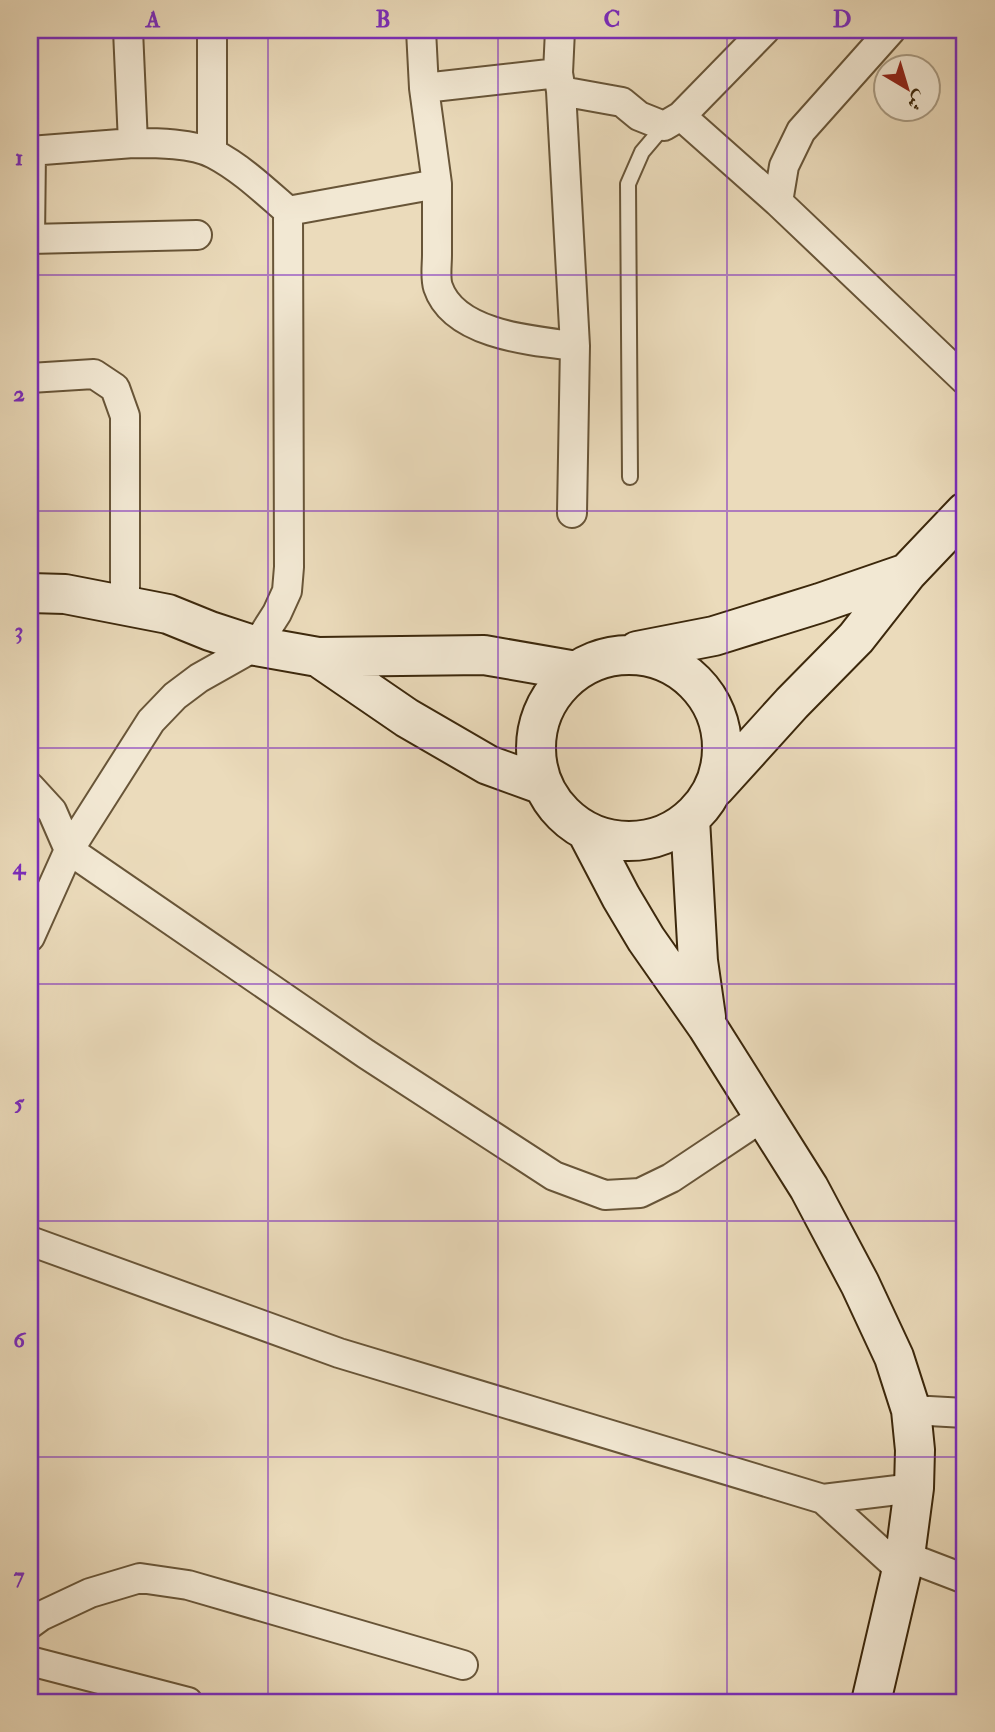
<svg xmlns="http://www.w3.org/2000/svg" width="995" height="1732" viewBox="0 0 995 1732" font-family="'IM FELL Double Pica',Amiri,serif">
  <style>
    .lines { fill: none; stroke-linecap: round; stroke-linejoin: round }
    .lane-casing { stroke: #685538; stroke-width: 18 }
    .street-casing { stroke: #685538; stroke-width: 32 }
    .secondary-casing { stroke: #3c280c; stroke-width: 42 }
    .lane { stroke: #f2e8d3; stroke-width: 14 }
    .street { stroke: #f2e8d3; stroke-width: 28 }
    .secondary { stroke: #f2e8d3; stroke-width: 38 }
    .grid { fill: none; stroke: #7b2cbf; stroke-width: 2; stroke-opacity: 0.55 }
    .neatline { fill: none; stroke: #7b2cbf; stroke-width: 2.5 }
    .grid-label { font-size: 23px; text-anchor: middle; font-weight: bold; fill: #7b2cbf }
  </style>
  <rect width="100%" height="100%" fill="#ebdbbb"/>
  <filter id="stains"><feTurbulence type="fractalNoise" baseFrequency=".00286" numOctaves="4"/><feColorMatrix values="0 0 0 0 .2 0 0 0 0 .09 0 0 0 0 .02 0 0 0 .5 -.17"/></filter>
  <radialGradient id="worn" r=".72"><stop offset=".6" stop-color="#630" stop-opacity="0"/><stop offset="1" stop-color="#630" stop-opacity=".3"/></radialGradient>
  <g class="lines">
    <defs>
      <path id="lane" d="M630 477 628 184 642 152 664 126"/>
      <path id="street" d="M212 30V153
        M421 30 424 88
        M891 30 801 131 784 166 778 202 965 380
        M558 73 560 30
        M561 91 575 346 572 513
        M681 116 778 202
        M30 151 133 143
        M437 184C437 207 437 231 437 255 437 265 435 278 438 287 454 335 533 341 575 346
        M288 211 437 184 424 88 558 73 561 91 622 102 639 116 664 126 681 116 765 30
        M30 239 197 235
        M30 239 31 151
        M30 378 94 374 115 388 125 416V605
        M30 787 52 811 69 850 366 1054 554 1176 605 1195 640 1193 671 1178 764 1116
        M30 937 69 850 151 721 175 696 199 678 256 646 277 613 287 591 289 567 288 211C265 191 241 168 214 154 193 143 156 143 133 143L128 30
        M30 1241 339 1353 823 1499 914 1488
        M911 1410 965 1413
        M823 1499 901 1570
        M905 1556 965 1579
        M30 1624 41 1616 90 1593 140 1578 188 1585 463 1665
        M30 1661 188 1702"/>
      <path id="secondary" d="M30 593 65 594 168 614 210 631 256 646 318 657 484 655 576 671
        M637 651 714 636 820 603 907 573
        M536 748a93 93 0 1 1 186 0a93 93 0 1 1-186 0Z
        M318 657 407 718 488 765 543 785
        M715 788 792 703 856 638 907 573 965 512
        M690 819 698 961 706 1017
        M587 832 621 897 646 939 707 1026 809 1188 860 1284 894 1357 911 1410 915 1450 914 1488 905 1556 871 1702"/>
    </defs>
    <use href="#lane" class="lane-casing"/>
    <use href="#street" class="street-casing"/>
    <use href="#secondary" class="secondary-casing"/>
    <use href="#lane" class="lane"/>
    <use href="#street" class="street"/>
    <use href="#secondary" class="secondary"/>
  </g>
  <path class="grid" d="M268 30V1702M498 30V1702M727 30V1702M30 275H965M30 511H965M30 748H965M30 984H965M30 1221H965M30 1457H965"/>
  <rect width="995" height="1732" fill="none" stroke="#ebdbbb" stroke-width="77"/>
  <g transform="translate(907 88) rotate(142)"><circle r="33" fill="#f2e8d3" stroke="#a99b83" stroke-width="2"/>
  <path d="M0-5L12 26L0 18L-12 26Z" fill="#8f2418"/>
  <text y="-10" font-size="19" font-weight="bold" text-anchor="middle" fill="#3c280c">ش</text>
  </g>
  <rect x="38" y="38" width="918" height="1656" class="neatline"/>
  <g class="grid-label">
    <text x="153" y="27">A</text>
    <text x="383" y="27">B</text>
    <text x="612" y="27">C</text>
    <text x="842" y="27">D</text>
    <text x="19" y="165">1</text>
    <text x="19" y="401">2</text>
    <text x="19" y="638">3</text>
    <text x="19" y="874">4</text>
    <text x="19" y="1110">5</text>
    <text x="19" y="1347">6</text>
    <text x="19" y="1583">7</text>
  </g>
  <rect width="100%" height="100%" filter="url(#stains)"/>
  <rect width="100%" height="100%" fill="url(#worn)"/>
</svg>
